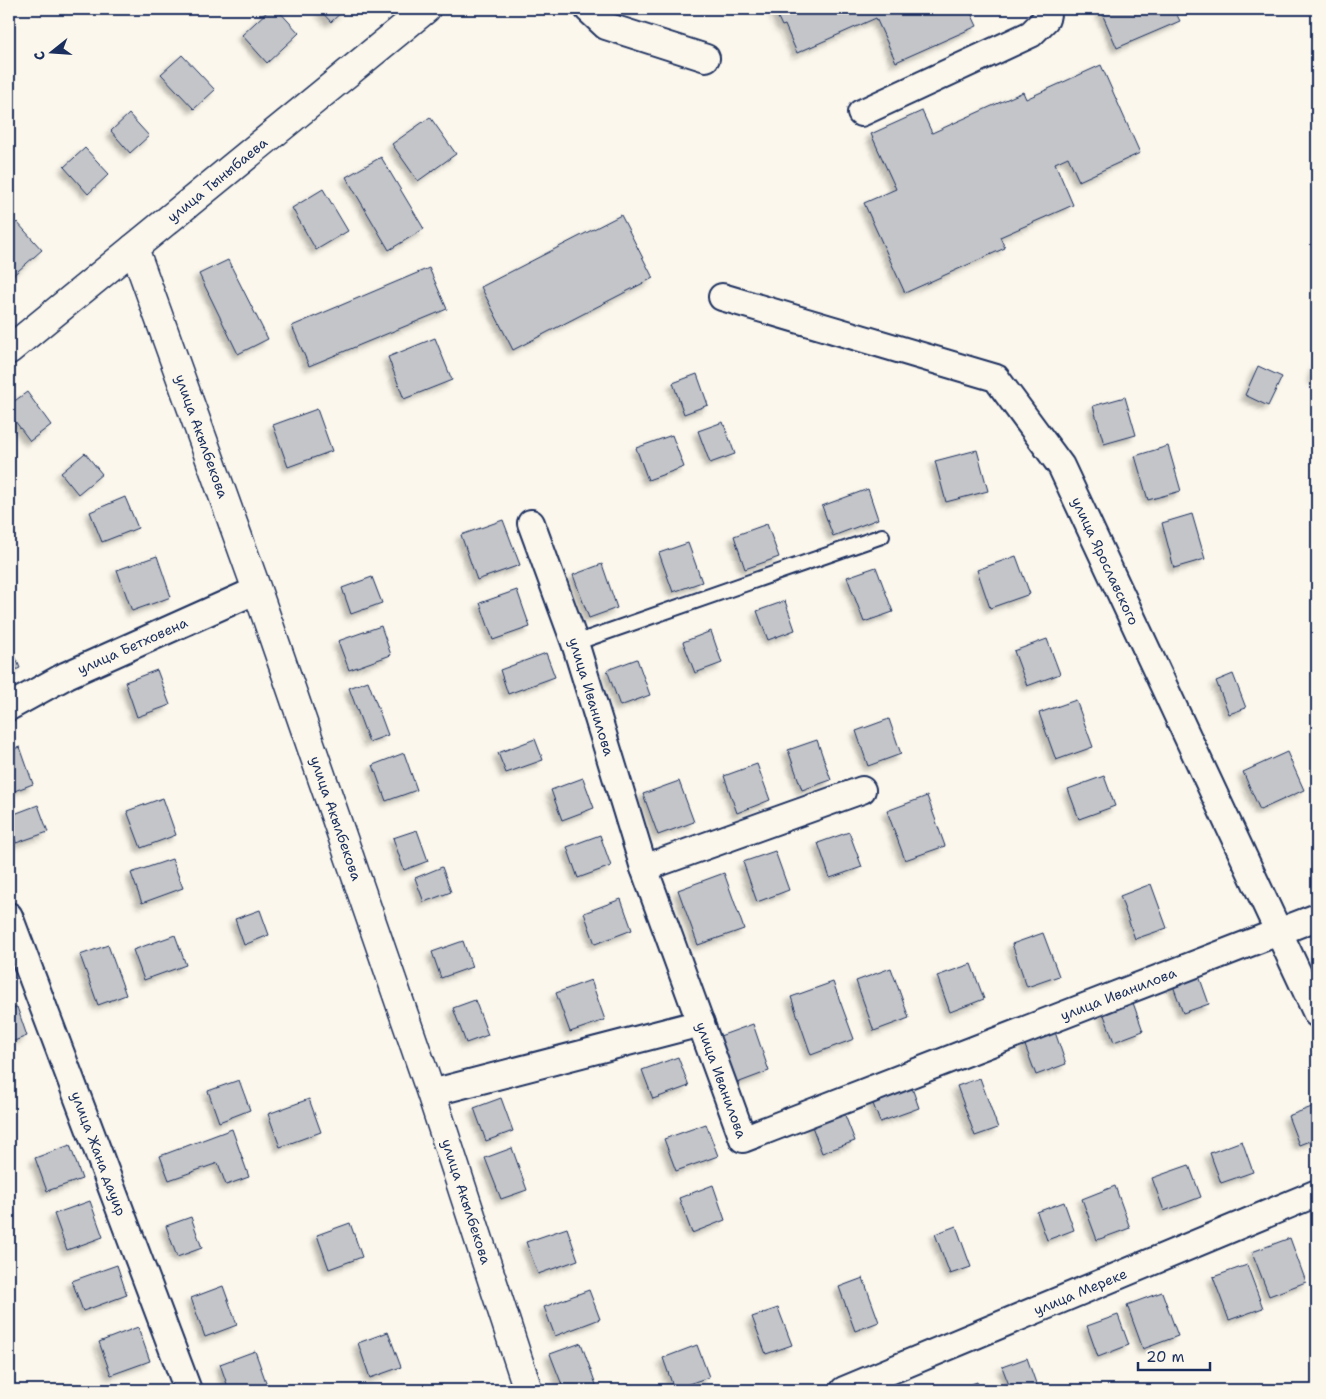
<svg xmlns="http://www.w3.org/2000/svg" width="1326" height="1399" viewBox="0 0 1326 1399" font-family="'Shantell Sans',sans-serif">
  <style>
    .building { fill: #c3c5c9; stroke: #1b2f5e; filter: url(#shadow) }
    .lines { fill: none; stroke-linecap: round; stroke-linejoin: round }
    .service-casing { stroke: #1b2f5e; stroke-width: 18 }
    .minor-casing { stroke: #1b2f5e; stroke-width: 30 }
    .tertiary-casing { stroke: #1b2f5e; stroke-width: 31 }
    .service { stroke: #fbf7ec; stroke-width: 14 }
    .minor { stroke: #fbf7ec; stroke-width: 26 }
    .tertiary { stroke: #fbf7ec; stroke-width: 28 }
    .labels { text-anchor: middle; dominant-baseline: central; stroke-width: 4; stroke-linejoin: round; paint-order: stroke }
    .street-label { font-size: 14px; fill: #1b2f5e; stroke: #fbf7ec }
  </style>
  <defs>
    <filter id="shadow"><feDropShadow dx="-4.5" dy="4.5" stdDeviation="2.5" flood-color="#0004"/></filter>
  </defs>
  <rect width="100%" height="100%" fill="#fbf7ec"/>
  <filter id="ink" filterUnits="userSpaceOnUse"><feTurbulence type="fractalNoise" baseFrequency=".02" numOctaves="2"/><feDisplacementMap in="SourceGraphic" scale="10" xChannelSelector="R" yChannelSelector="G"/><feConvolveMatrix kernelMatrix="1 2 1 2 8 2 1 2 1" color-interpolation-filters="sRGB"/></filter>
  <g filter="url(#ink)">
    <path class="building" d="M270 9H277L299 33 267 63 242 35Z
      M319 9H345L331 22Z
      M774 9H969L977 26 896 62 876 18 797 53 785 25 782 26Z
      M1100 9H1174L1180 21 1117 48Z
      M182 55 215 90 194 109 161 74Z
      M1101 65 1140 153 1079 181 1068 157 1055 163 1073 205 1000 237 1005 248 905 293 864 203 896 189 871 134 922 111 932 133 1023 92 1026 99Z
      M129 114 149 136 130 153 111 131Z
      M430 117 456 154 418 181 392 144Z
      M85 148 109 174 88 194 64 167Z
      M381 157 424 229 389 250 346 177Z
      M323 189 348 231 316 250 292 208Z
      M621 215 653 278 513 350 481 287Z
      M17 222 42 250 11 277 9 274V230Z
      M228 260 268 339 238 354 199 274Z
      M429 268 447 309 309 366 292 326Z
      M435 338 452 380 404 399 388 357Z
      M1317 362V380L1312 378Z
      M1258 366 1282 377 1268 406 1245 395Z
      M697 374 708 405 684 414 673 383Z
      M27 392 51 425 30 441 9 413V405Z
      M1125 397 1136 435 1104 444 1093 406Z
      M317 409 332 451 288 467 273 425Z
      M723 422 735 454 710 463 698 431Z
      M672 435 684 467 648 480 636 448Z
      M1168 446 1181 491 1148 500 1135 456Z
      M977 450 988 491 946 502 935 461Z
      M85 453 102 474 78 494 61 473Z
      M868 489 878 519 833 536 822 506Z
      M125 497 138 528 102 542 90 512Z
      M1192 514 1205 559 1174 568 1162 523Z
      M503 520 520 565 477 580 461 535Z
      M767 524 779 557 745 569 734 536Z
      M688 543 702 582 673 592 659 553Z
      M157 556 171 597 132 611 117 570Z
      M1016 556 1030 594 990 608 977 570Z
      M602 564 617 608 589 618 573 575Z
      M876 567 893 612 864 622 847 577Z
      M372 577 382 603 351 614 342 588Z
      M517 590 530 627 493 640 480 603Z
      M785 601 795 630 768 640 757 611Z
      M381 626 391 655 349 670 338 641Z
      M711 631 722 663 695 673 683 642Z
      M1047 639 1060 674 1027 686 1014 651Z
      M9 641 20 668 9 673Z
      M546 653 555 677 508 694 500 670Z
      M637 659 650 695 620 706 607 670Z
      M157 670 170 705 137 717 125 682Z
      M1233 674 1246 708 1229 714 1216 681Z
      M368 681 388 735 369 742 349 688Z
      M1076 700 1093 747 1056 760 1039 713Z
      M889 719 901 754 868 766 856 731Z
      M535 739 543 760 506 773 498 753Z
      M817 740 831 780 802 790 788 750Z
      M20 747 33 784 9 793V750Z
      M1287 752 1304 790 1260 810 1243 772Z
      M404 753 417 790 386 801 373 765Z
      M757 764 770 800 737 813 724 776Z
      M1104 776 1115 806 1079 819 1068 789Z
      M583 778 594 808 562 820 551 790Z
      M679 781 694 822 658 835 643 794Z
      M927 796 945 846 905 860 887 811Z
      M163 798 176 835 141 848 127 811Z
      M38 805 48 832 16 843 9 824V816Z
      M417 830 428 861 404 870 393 838Z
      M849 832 862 867 830 878 818 843Z
      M600 835 611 866 578 878 567 847Z
      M775 851 789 890 757 902 743 862Z
      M172 859 183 888 142 903 131 873Z
      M442 867 451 892 424 902 415 878Z
      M724 873 744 929 698 945 678 890Z
      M1151 884 1167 928 1135 939 1120 896Z
      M621 899 632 930 595 944 584 913Z
      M260 910 269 935 244 945 235 919Z
      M1043 933 1059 976 1027 987 1012 944Z
      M175 935 186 965 144 980 133 950Z
      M463 941 472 967 441 978 432 952Z
      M108 945 126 995 98 1005 80 955Z
      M971 964 984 999 950 1012 937 976Z
      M891 968 909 1018 874 1031 856 981Z
      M1198 973 1209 1004 1183 1013 1172 983Z
      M591 980 605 1020 570 1032 556 993Z
      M833 982 854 1039 811 1055 791 997Z
      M1131 997 1143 1031 1114 1042 1101 1007Z
      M475 1000 488 1035 466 1043 453 1008Z
      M17 1007 27 1036 9 1043V1010Z
      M753 1024 769 1071 737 1083 720 1036Z
      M1054 1029 1066 1064 1036 1075 1023 1040Z
      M678 1057 689 1086 653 1099 642 1070Z
      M980 1078 998 1128 975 1136 957 1086Z
      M239 1080 250 1110 219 1122 208 1091Z
      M910 1082 919 1108 880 1122 870 1096Z
      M501 1098 513 1131 486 1141 474 1108Z
      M309 1099 321 1132 280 1147 268 1114Z
      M1317 1105V1138L1299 1145 1288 1116Z
      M843 1110 855 1141 822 1153 810 1121Z
      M706 1124 718 1156 676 1171 664 1139Z
      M232 1129 249 1177 226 1185 218 1163 169 1180 160 1156Z
      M1242 1141 1253 1172 1221 1183 1210 1153Z
      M70 1145 82 1179 47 1191 35 1158Z
      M512 1148 527 1190 501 1199 485 1158Z
      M1189 1165 1201 1197 1164 1211 1152 1178Z
      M713 1185 725 1220 692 1233 679 1198Z
      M1115 1186 1130 1228 1097 1240 1082 1199Z
      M90 1201 103 1237 67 1250 54 1214Z
      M1064 1202 1074 1230 1047 1240 1037 1212Z
      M191 1217 202 1248 177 1257 166 1226Z
      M350 1223 362 1257 329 1269 317 1235Z
      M956 1226 971 1267 950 1274 935 1234Z
      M567 1228 578 1260 538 1274 526 1242Z
      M1290 1238 1306 1282 1269 1296 1252 1252Z
      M117 1265 127 1295 83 1311 72 1281Z
      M1247 1265 1263 1308 1229 1320 1213 1277Z
      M863 1278 879 1322 855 1331 839 1287Z
      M223 1286 237 1325 205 1337 191 1298Z
      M589 1290 600 1319 555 1336 544 1307Z
      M1162 1292 1178 1336 1143 1349 1127 1305Z
      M778 1308 792 1345 766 1354 752 1317Z
      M1118 1315 1129 1345 1098 1357 1087 1326Z
      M138 1327 150 1361 111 1375 99 1342Z
      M388 1332 401 1367 370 1378 358 1343Z
      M581 1343 598 1390H564L550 1354Z
      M697 1345 709 1377 674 1389 663 1358Z
      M255 1351 267 1385 254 1390H229L220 1364Z
      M1027 1358 1038 1389 1011 1390 1002 1367Z
      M977 1382 980 1390H955Z"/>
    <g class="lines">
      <defs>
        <path id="service" d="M575 643 882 536"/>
        <g id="minor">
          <path d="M588 9 606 26 706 58"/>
          <path d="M861 113 1031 34 1046 19 1048 9"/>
          <path id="s1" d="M722 297 996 378 1061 466 1317 1014"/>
          <path id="s2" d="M531 523 575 643 644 868 743 1139 1317 917"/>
          <path id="s3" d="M9 707 67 675 257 590"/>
          <path d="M644 868 862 790"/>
          <path id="s4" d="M9 916 188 1390"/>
          <path d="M431 1093 701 1023"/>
          <path id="s5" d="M844 1390 1317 1193"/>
        </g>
        <g id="tertiary">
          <path id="s6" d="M134 248 257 590 431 1093 528 1390"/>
          <path id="s7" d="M9 350 426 9"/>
        </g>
      </defs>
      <use href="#service" class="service-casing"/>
      <use href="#minor" class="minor-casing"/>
      <use href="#tertiary" class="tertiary-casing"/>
      <use href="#service" class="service"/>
      <use href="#minor" class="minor"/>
      <use href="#tertiary" class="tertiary"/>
    </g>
  </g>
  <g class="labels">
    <g class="street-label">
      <text stroke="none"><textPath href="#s7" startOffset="269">улица Тыныбаева</textPath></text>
      <text stroke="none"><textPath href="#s6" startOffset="200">улица Акылбекова</textPath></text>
      <text stroke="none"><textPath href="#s1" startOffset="500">улица Ярославского</textPath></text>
      <text stroke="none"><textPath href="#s3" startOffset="138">улица Бетховена</textPath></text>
      <text stroke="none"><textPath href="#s2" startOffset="184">улица Иванилова</textPath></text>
      <text stroke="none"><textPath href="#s6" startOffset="605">улица Акылбекова</textPath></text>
      <text stroke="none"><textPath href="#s2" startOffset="1054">улица Иванилова</textPath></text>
      <text stroke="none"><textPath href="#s2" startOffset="589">улица Иванилова</textPath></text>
      <text stroke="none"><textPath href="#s4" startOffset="254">улица Жана дауир</textPath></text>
      <text stroke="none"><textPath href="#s6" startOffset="1010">улица Акылбекова</textPath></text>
      <text stroke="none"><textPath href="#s5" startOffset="256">улица Мереке</textPath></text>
    </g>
  </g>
  <rect width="1326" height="1399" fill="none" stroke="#fbf7ec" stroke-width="30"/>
  <rect x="15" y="15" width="1296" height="1369" fill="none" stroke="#1b2f5e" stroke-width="2" filter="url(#ink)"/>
  <g transform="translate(52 52) rotate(253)" stroke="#fbf7ec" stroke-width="4" paint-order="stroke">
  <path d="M0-4L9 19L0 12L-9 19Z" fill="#1b2f5e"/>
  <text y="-8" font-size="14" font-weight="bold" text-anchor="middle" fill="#1b2f5e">С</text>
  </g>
  <path d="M1138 1362v8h72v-8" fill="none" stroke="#1b2f5e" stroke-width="2.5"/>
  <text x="1146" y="1362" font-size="15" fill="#1b2f5e" stroke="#fbf7ec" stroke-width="4" paint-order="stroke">20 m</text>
</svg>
